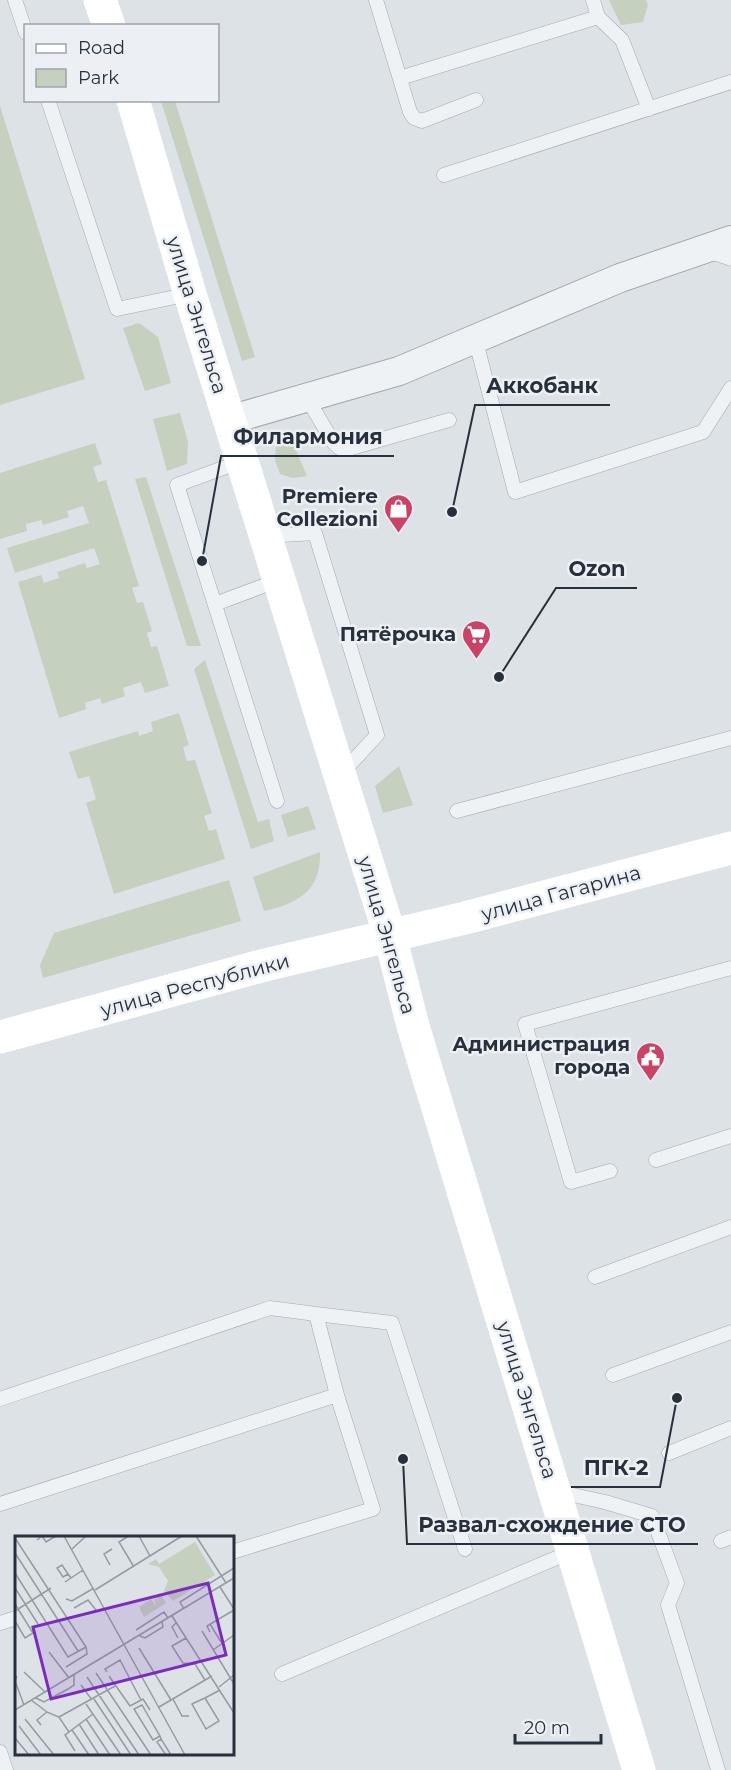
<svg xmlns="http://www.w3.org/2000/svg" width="731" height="1770" viewBox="0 0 731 1770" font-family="Montserrat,sans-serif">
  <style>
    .green { fill: #c5d0be }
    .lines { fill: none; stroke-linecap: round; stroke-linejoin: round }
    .service-casing { stroke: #a3a9b1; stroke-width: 15 }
    .minor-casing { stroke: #a3a9b1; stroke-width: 30 }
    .service { stroke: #eff2f5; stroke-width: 14 }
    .minor { stroke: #eff2f5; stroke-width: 28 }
    .secondary { stroke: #fff; stroke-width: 33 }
    .labels { text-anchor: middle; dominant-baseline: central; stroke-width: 5; stroke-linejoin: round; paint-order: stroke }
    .street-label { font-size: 20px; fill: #27313d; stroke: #ecf0f4 }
    .poi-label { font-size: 20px; font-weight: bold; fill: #27313d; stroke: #ecf0f4; text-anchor: end }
    .inset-road { fill: none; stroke: #949ba3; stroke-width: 1.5 }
    .view { fill: #7b2cbf; fill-opacity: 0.15; stroke: #7b2cbf; stroke-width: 3 }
    .inset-edge { fill: none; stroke: #27313d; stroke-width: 3 }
    .leader { fill: none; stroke: #27313d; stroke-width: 2 }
    .callout-dot { fill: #27313d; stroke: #ecf0f4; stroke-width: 2 }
    .callout-label { font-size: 21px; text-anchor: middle; font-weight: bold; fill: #27313d; stroke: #ecf0f4; stroke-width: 5; stroke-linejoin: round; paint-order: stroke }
  </style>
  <rect width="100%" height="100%" fill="#dde2e7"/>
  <path class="green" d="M609 0H646L648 5 643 22 621 25Z
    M161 101H175L255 357 242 361Z
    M0 106 85 379 0 405Z
    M139 323 158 337 171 383 145 391 123 328Z
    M180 413 188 442 187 464 167 471 153 419Z
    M289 434 307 476 293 478 280 474 275 460 276 444Z
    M95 443 102 464 93 467 98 482 106 480 139 586 132 588 137 603 143 602 152 631 147 633 151 647 157 646 169 686 145 693 141 682 123 688 125 696 102 704 100 698 85 703 86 709 59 718 18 582 41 575 44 583 59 578 57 572 85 563 87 568 100 564 94 548 15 573 7 548 89 523 83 506 67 511 69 517 43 525 41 520 26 524 27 531 0 539V473Z
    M146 477 201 646H187L135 479Z
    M205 660 258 822 269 819 274 841 251 849 194 669Z
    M179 713 189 745 183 747 187 761 195 760 212 813 204 816 209 831 216 829 225 859 114 894 86 803 96 799 89 776 78 779 69 752 138 731 139 736 153 731 151 722Z
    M399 766 413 805 383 813 375 786Z
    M308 806 316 829 288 837 281 815Z
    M320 852C321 891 298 903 264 911L253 877Z
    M229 880 241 921 43 978 40 965 54 933Z"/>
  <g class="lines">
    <defs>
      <path id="service" d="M15 0 26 33
        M376 0 410 112 414 118 422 121 476 100
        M593 0 598 17 622 40 649 109
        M400 78 598 17
        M48 100 117 309 190 294
        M444 175 731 82
        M708 251 731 259
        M475 338 515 492 703 432 731 388
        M307 398 333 442 339 448 348 449 449 420
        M242 461 177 485 277 801
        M265 536 315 533 377 735 341 774
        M215 604 279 580
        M457 811 731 738
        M656 1160 731 1136
        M610 1171 571 1182 525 1024 731 968
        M595 1277 731 1227
        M613 1375 731 1332
        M0 1399 270 1308 316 1314
        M669 1453 731 1428
        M555 1491 605 1502 652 1516 677 1583 668 1605 718 1770
        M0 1504 337 1395
        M721 1541 731 1537
        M232 1552 373 1509 337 1395 316 1314 392 1323 465 1549
        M0 1623 16 1618
        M282 1674 573 1551
        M0 1752 6 1770"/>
      <path id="minor" d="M229 420 399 371 620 278 731 240"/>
    </defs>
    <use href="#service" class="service-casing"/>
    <use href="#minor" class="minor-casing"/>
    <use href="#service" class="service"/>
    <use href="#minor" class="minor"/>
    <path class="secondary" d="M100 0 109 26
      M133 100 190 294 390 936 413 1026 639 1770
      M0 1037 265 965 465 918 731 848"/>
  </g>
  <defs>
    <symbol id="shop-pin" viewBox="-11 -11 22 30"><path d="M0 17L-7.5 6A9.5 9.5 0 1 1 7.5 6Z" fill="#cb4267" stroke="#ecf0f4"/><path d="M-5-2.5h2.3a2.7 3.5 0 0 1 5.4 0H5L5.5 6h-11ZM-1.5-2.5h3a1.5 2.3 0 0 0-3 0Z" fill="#fff"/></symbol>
    <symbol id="supermarket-pin" viewBox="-11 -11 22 30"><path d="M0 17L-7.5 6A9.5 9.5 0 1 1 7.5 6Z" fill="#cb4267" stroke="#ecf0f4"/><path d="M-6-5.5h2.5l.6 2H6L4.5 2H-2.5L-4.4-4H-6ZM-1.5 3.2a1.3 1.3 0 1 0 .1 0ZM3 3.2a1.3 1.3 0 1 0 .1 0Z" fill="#fff"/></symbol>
    <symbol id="civic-pin" viewBox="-11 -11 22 30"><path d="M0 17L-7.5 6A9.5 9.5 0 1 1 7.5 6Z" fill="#cb4267" stroke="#ecf0f4"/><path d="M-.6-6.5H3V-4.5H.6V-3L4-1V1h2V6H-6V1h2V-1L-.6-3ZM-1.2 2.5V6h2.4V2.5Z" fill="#fff"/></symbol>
  </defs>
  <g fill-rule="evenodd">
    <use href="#shop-pin" x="382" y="492" width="33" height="45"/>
    <use href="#supermarket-pin" x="460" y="618" width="33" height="45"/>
    <use href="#civic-pin" x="634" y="1040" width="33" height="45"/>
  </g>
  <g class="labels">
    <g class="street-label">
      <text transform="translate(197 315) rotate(73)">улица Энгельса</text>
      <text transform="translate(561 893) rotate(-15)">улица Гагарина</text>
      <text transform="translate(387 935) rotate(74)">улица Энгельса</text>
      <text transform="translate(195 985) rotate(-15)">улица Республики</text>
      <text transform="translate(527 1400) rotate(73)">улица Энгельса</text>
    </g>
    <g class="poi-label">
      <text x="378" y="496">Premiere<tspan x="378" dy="23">Collezioni</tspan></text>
      <text x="456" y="634">Пятёрочка</text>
      <text x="630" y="1044">Администрация<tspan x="630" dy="23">города</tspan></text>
    </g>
  </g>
  <g transform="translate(15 1536)">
    <rect width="219" height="219" fill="#dde2e7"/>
    <path d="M180 6 200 39 158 65 149 55 153 45 144 31 133 28 141 23 144 28ZM145 57 151 67 129 81 124 71 136 63 141 70 139 61 145 68 140 60Z" fill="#c5d0be"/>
    <path class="inset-road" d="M49 0 170 219M124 0 135 20M181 0 211 47M112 1 104 6 119 31M0 2 71 111M22 4 27 0 31 6 41 0M57 13 71 0M0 17 63 115M95 29 89 18 97 13M0 37 53 121 71 111 72 118 51 131M53 38 48 41 42 32 47 29 53 38 56 42M50 46 68 34M205 51 219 73M0 52 23 88M80 54 167 0M51 63 57 65 79 52M0 68 18 97 10 102 0 85M59 72 73 64 81 74M169 73 165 66 219 32M0 75 36 52M157 80 219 177M161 87 157 91 163 102M195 88 206 106M121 94 149 76 153 82M187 95 219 148M195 96 192 90 219 74M125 100 130 102 148 91 147 86M171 102 157 110 168 127 180 128 190 144M124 112 156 164M198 114 219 99M34 116 54 142M9 136 30 156M92 136 90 133 105 124 126 164M81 137 136 219M2 140 0 145 9 169M94 140 115 170 128 163 135 174M72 141 124 219M66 149 77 164M204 151 219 139M21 162 29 166 53 153 59 149V139M190 162 204 185 191 193 177 168 179 167 190 162 205 154M79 163 116 219M158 163 167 180H174M16 164 32 176M71 168 106 219M144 171 197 140M0 174 219 42M44 181 100 150M10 183 39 219M71 183 95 219M64 188 84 219M26 189 22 184 32 176 44 181 54 196M4 190 26 219M57 194 74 219M145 200 138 204 119 173 127 169 131 176 145 200 146 203 156 219M0 202 14 219M146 203 142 206 151 219M60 215 50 199 78 178"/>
    <path class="view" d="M193 47 211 119 36 163 18 91Z"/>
    <rect width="219" height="219" class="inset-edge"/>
  </g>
  <path class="leader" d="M452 512L475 405H610M202 561L221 456H394M499 677L556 588H637M677 1398L660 1487H571M403 1459L407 1544H698"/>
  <g class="callout-dot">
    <circle cx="452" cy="512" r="6"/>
    <circle cx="202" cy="561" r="6"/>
    <circle cx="499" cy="677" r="6"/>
    <circle cx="677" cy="1398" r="6"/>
    <circle cx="403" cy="1459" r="6"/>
  </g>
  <g class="callout-label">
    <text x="542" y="393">Аккобанк</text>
    <text x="308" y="444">Филармония</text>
    <text x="597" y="576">Ozon</text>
    <text x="616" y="1475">ПГК-2</text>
    <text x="552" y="1532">Развал-схождение СТО</text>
  </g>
  <rect x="24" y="24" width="195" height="78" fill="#ecf0f4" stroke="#9da4ab" stroke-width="1.5"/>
  <rect x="36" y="44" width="30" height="9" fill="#ffffff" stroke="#9da4ab" stroke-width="1.5"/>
  <text x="78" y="54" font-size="18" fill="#27313d">Road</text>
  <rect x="36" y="69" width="30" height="18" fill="#c5d0be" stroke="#9da4ab" stroke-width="1.5"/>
  <text x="78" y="84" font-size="18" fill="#27313d">Park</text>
  <path d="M515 1734v9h86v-9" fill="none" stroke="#27313d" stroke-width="3"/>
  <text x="524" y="1734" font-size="18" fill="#27313d" stroke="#ecf0f4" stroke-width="4.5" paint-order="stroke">20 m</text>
</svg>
